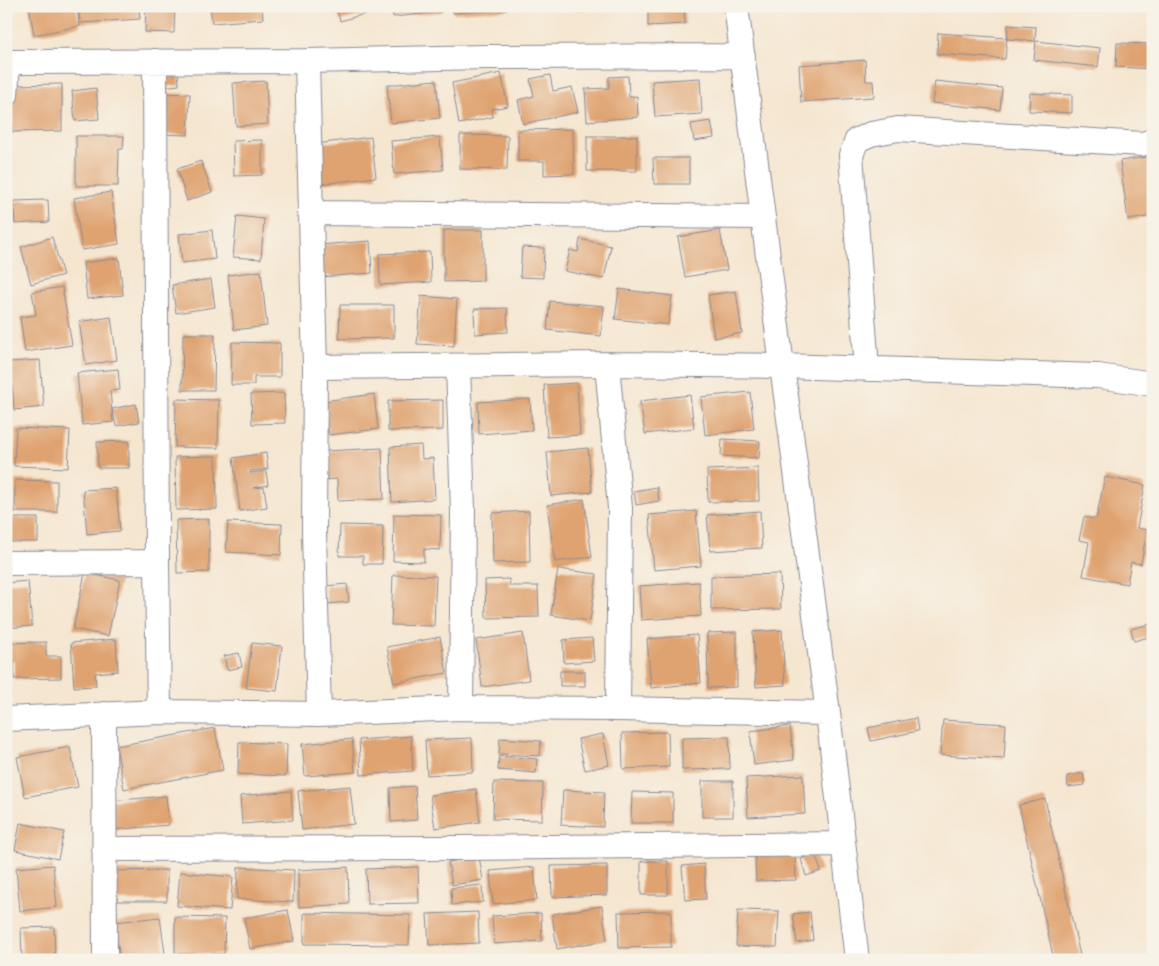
<svg xmlns="http://www.w3.org/2000/svg" width="1159" height="966" viewBox="0 0 1159 966" font-family="'Balsamiq Sans',sans-serif">
  <style>
    .building { fill: #dfa371 }
    .lines { fill: none; stroke-linecap: round; stroke-linejoin: round }
    .minor-casing { stroke: #888a97; stroke-width: 26 }
    .minor { stroke: #fff; stroke-width: 24 }
  </style>
  <rect width="100%" height="100%" fill="#f7f3e8"/>
  <filter id="ink" filterUnits="userSpaceOnUse"><feTurbulence type="fractalNoise" baseFrequency=".02" numOctaves="2"/><feDisplacementMap in="SourceGraphic" scale="10" xChannelSelector="R" yChannelSelector="G"/><feConvolveMatrix kernelMatrix="1 2 1 2 8 2 1 2 1" color-interpolation-filters="sRGB"/></filter>
  <filter id="wash" filterUnits="userSpaceOnUse"><feTurbulence type="fractalNoise" baseFrequency=".0096" numOctaves="4" result="noise"/><feDisplacementMap in="SourceGraphic" scale="20" xChannelSelector="R" yChannelSelector="G"/><feGaussianBlur stdDeviation="1.12" result="paint"/><feColorMatrix in="noise" values="0 0 0 0 0 0 0 0 0 0 0 0 0 0 0 0 0 1.4 0 .05"/><feComposite in="paint" operator="in"/></filter>
  <g filter="url(#wash)">
    <rect width="100%" height="100%" fill="#f5e6d0"/>
    <g id="blocks">
      <path class="building" d="M29 6H76L80 26 34 35Z
        M79 6H139L140 19 80 23Z
        M146 6H175L174 33 145 32Z
        M210 6H262L263 19 212 23Z
        M336 6H385L386 8 340 21Z
        M392 6H442V12L393 17Z
        M453 6H506V10L453 13Z
        M575 6H602V8L575 10Z
        M648 6H684L685 24 648 26Z
        M1008 25 1036 27 1035 41 1007 39Z
        M938 33 1007 38 1005 59 937 54Z
        M1036 41 1100 48 1098 67 1034 60Z
        M1117 43 1153 44V69L1116 67Z
        M865 60 866 81H873L874 97 801 102 799 65Z
        M178 72 179 85 162 87 161 73Z
        M501 73 508 106 492 109 493 117 459 124 452 83Z
        M550 75 553 91 572 87 578 112 523 124 518 100 534 96 530 79Z
        M628 76 629 97 637 96 638 117 587 121 585 89 609 88V77Z
        M700 78 702 114 655 117 652 81Z
        M436 80 440 118 391 123 387 85Z
        M266 81 268 124 236 126 233 83Z
        M935 81 1002 88 1000 110 932 103Z
        M62 84V131L12 132 11 85Z
        M96 88 99 119 75 121 72 91Z
        M161 93 190 94 188 135 159 134Z
        M1030 93 1072 95V113L1029 111Z
        M711 121 714 138 694 141 691 124Z
        M573 129 574 174 544 175V161H518V130Z
        M460 135 508 136 507 170 460 169Z
        M76 136H124L123 149H119L118 186H76Z
        M587 136H637V171H587Z
        M371 137 376 177 321 184 316 144Z
        M440 137 443 170 394 174 391 141Z
        M262 140V175L234 176 233 141Z
        M1153 156V216L1128 220 1120 161Z
        M653 158H689V184H654Z
        M201 161 212 192 187 201 177 169Z
        M111 192 119 244 82 250 74 198Z
        M48 200 49 222 15 224 14 201Z
        M237 216 264 219 261 259 233 257Z
        M212 230 215 259 182 263 179 234Z
        M444 230H483V281L444 282Z
        M720 230 727 270 685 277 678 237Z
        M52 237 63 275 31 284 21 247Z
        M580 239 611 246 604 279 565 271 570 250 578 252Z
        M370 241 372 273 321 277 319 245Z
        M522 247 544 248 543 278 520 277Z
        M430 252 431 282 380 285 379 254Z
        M119 258 123 295 87 299 83 263Z
        M261 271 267 326 234 330 228 275Z
        M211 279 215 307 176 313 172 285Z
        M62 287 72 345 25 352 20 317 36 315 32 292Z
        M619 289 672 296 668 325 615 319Z
        M736 291 742 333 714 338 708 295Z
        M421 296 457 299 454 346 417 344Z
        M550 301 604 306 601 336 547 330Z
        M340 305H394V338L339 339Z
        M507 308 508 332 475 334 474 309Z
        M111 317 117 360 86 365 79 322Z
        M183 334H215L214 390H182Z
        M232 342 280 343V377H254V385H231Z
        M40 360 44 407 14 410 10 362Z
        M118 369 120 390 110 391 113 422 82 425 77 373Z
        M577 383 580 435 547 437 544 385Z
        M750 392 754 429 705 435 701 397Z
        M284 393 285 423 252 424 251 394Z
        M374 394 378 429 329 435 324 401Z
        M690 395 694 428 645 434 640 401Z
        M176 399 219 400 218 448 175 447Z
        M530 399 532 430 479 434 478 402Z
        M443 400V430L388 431V401Z
        M136 404 139 422 116 426 112 409Z
        M16 428 70 430 68 468 14 466Z
        M722 439 760 441 759 458 721 456Z
        M129 441V468H98L97 442Z
        M421 445 422 459 433 458 435 499 392 502 390 447Z
        M382 448 384 499 338 501 337 479 327 480 325 451Z
        M588 448 592 492 551 496 547 452Z
        M266 453 268 469 250 471V473L266 471 268 485 253 488 264 487 267 507 240 511 233 458Z
        M216 456 217 509 176 510 175 457Z
        M758 468 759 501 708 502 707 470Z
        M1105 477 1145 485 1137 528 1147 530 1141 564 1131 562 1127 584 1083 576 1089 542 1079 540 1084 517 1096 519Z
        M15 480 57 481V512H15Z
        M657 487 659 501 636 505 634 491Z
        M116 488 120 531 87 534 83 490Z
        M584 499 592 557 555 562 547 505Z
        M529 511 530 562 493 563 492 513Z
        M696 511 701 566 654 570 649 515Z
        M760 511 762 548 710 551 707 515Z
        M394 514 441 515 440 550 424 549V562L393 561Z
        M11 518H38V542H11Z
        M209 519V572L177 573 176 520Z
        M228 522 282 524 281 555 226 552Z
        M340 525 383 526 382 564H363V556H339Z
        M558 569 597 574 590 621 551 615Z
        M85 573 120 580 108 636 73 629Z
        M780 574 781 609 711 610V576Z
        M393 575 436 576 434 626 391 625Z
        M509 579 510 586H538L539 617 486 618 485 580Z
        M28 581 32 626 6 628V583Z
        M699 582 701 616 641 620 639 586Z
        M347 584 349 602 327 604 325 586Z
        M1150 624 1153 636 1134 641 1131 629Z
        M782 630 785 685 756 687 753 632Z
        M737 632V687L708 688 707 633Z
        M523 633 529 680 482 687 476 640Z
        M697 635 701 683 651 688 647 639Z
        M440 637 447 673 394 683 387 647Z
        M592 638 594 661 564 663 563 640Z
        M116 639 118 671 95 673 96 686 74 687 71 643Z
        M46 642V656H61V678L14 679V661H6V643Z
        M252 643 282 646 277 691 246 688Z
        M239 653 242 667 227 670 224 656Z
        M560 671H585V686H560Z
        M916 718 918 731 871 741 868 728Z
        M943 720 1006 724 1004 759 940 755Z
        M790 726 794 760 754 765 750 731Z
        M215 728 223 770 124 789 116 746Z
        M668 732 669 767 623 769 622 733Z
        M603 734 609 765 585 770 578 739Z
        M411 736 413 771 361 775 359 740Z
        M729 737 730 769 682 770V738Z
        M472 738 473 772 427 775 425 740Z
        M500 738 541 741 540 756 499 754Z
        M352 739 355 772 305 776 302 744Z
        M239 742 287 744 286 776 238 774Z
        M70 747 78 787 25 797 17 757Z
        M499 756 537 759 536 773 498 770Z
        M6 762H7L11 788 6 789Z
        M1083 773 1085 785 1068 787 1067 776Z
        M803 775 805 814 748 817 746 778Z
        M702 781H733V817H702Z
        M494 782 543 783 542 820 493 819Z
        M350 786 354 824 302 830 298 791Z
        M415 786 417 820 391 822 390 788Z
        M476 789 480 822 435 828 430 795Z
        M563 790 604 792 603 827 561 825Z
        M291 791 293 820 242 824 240 796Z
        M632 792 673 793V823H631Z
        M166 796 169 825 111 830 109 801Z
        M1045 799 1081 960H1054L1019 805Z
        M20 823 64 832 58 859 15 850Z
        M6 825H11L10 853H6Z
        M795 853 796 880 756 881 755 854Z
        M815 854 821 871 806 876 801 859Z
        M479 857 483 880 452 885 448 862Z
        M641 861H668V895H641Z
        M704 864 706 899 685 900 682 866Z
        M53 865 57 907 20 911 16 868Z
        M607 865V895L552 897 551 866Z
        M238 867 294 870 293 902 237 899Z
        M348 867 349 904 299 907 298 870Z
        M418 867 419 903 367 904 366 869Z
        M534 867 537 900 493 904 490 871Z
        M167 870V901H111V871Z
        M180 872 233 877 230 910 177 906Z
        M482 885 483 902 452 905 451 888Z
        M602 906 607 940 557 949 552 914Z
        M288 910 294 941 250 949 244 918Z
        M738 910 779 911 777 947 736 946Z
        M671 911V947L619 948 618 912Z
        M478 912 479 943 429 945 427 914Z
        M810 912 813 940 797 943 793 914Z
        M304 913 410 915 409 945 304 944Z
        M541 913 542 941 494 944 492 916Z
        M160 917 165 954 120 960 115 922Z
        M175 917 225 918 224 954H175Z
        M54 927 55 960H22L21 928Z"/>
    </g>
  </g>
  <g filter="url(#ink)">
    <use href="#blocks" fill-opacity="0" stroke="#888a97" stroke-width="1"/>
    <g class="lines">
      <defs>
        <path id="minor" d="M736 6 782 366 828 713 857 960
          M155 61 157 562 159 712
          M307 61 315 367 314 533 319 714
          M6 62 307 61 485 57 743 56
          M6 95 8 62
          M310 213 763 217
          M607 364 620 508 618 709
          M458 366 463 510 461 708
          M315 367 607 364 782 366 1098 376 1153 384
          M867 369 851 155 857 140 871 134 898 129 1142 144 1153 141
          M6 563 157 562
          M104 714 105 960
          M6 719 159 712 319 714 461 708 618 709 828 713
          M104 849 460 848 843 844"/>
      </defs>
      <use href="#minor" class="minor-casing"/>
      <use href="#minor" class="minor"/>
    </g>
  </g>
  <rect width="1159" height="966" fill="none" stroke="#f7f3e8" stroke-width="25"/>
</svg>
